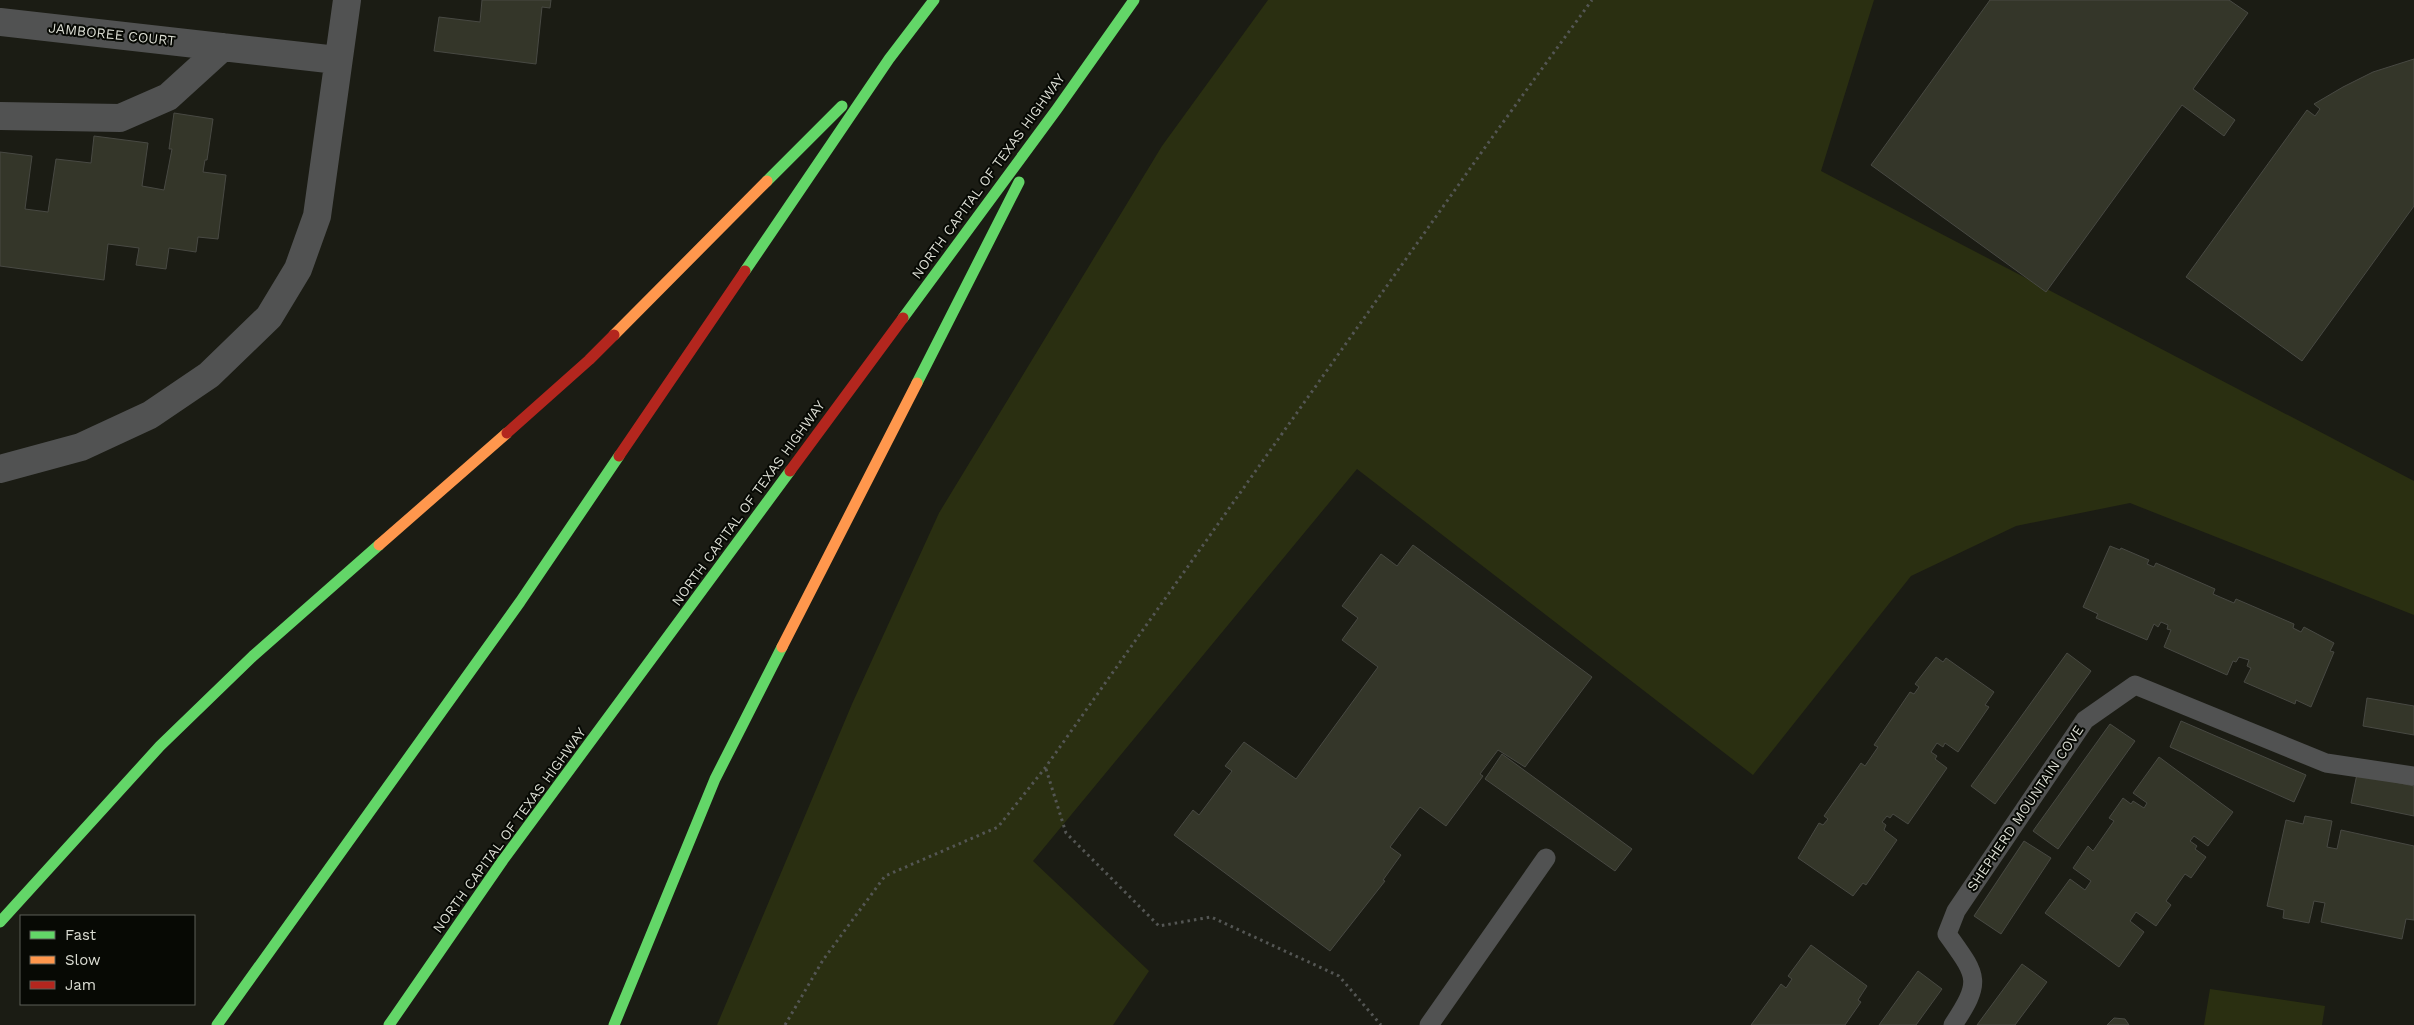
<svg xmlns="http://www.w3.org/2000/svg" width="2414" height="1025" viewBox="0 0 2414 1025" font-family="'Work Sans',sans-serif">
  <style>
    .green { fill: #2a2f11 }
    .building { fill: #343629; stroke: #484943 }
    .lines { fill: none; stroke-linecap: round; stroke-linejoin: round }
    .path { stroke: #545654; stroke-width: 3; stroke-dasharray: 2.5 4; stroke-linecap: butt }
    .lane { stroke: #515252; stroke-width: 19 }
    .street { stroke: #515252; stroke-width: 28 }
    .fast { stroke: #63d668; stroke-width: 11 }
    .slow { stroke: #ff974d; stroke-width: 11 }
    .jam { stroke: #b3261e; stroke-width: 11 }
    .labels { text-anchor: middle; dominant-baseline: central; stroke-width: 4; stroke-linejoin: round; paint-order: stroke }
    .street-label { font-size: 14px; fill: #dcded4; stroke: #070904 }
  </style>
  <rect width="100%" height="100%" fill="#1b1c14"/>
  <path class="green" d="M1268 0H1874L1821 171 2414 481V615L2130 503 2016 526 1911 576 1753 775 1357 469 1033 861 1149 971 1113 1025H717L852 704 939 513 1162 146Z
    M2210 989 2325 1006 2322 1025H2204Z"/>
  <path class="building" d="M482 0H551L550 8 542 7 536 64 434 51 439 17 480 22Z
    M1990 0H2229L2248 13 2193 89 2235 120 2224 136 2182 105 2046 292 1871 165Z
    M2414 59V206L2302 361 2186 277 2307 110 2315 116 2320 109 2314 104 2343 87 2373 72Z
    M174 113 213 119 207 160H205L203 172 226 175 218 239 198 237 196 252 169 248 166 269 136 265 139 248 108 244 104 280 0 266V152L32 156 25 209 48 212 56 159 91 163 94 136 148 143 142 186 164 190 172 149H169Z
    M1413 545 1592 677 1525 767 1498 750 1480 774 1483 776 1446 826 1420 807 1390 847 1401 855 1383 880 1385 881 1330 951 1174 835 1193 810 1199 815 1232 771 1225 766 1244 742 1296 779 1378 667 1342 640 1358 618 1342 606 1381 554 1397 566Z
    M2110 546 2120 550 2121 548 2149 560 2147 564 2154 567 2156 563 2215 589 2213 594 2234 603 2236 599 2294 624 2293 628 2301 632 2304 627 2334 643 2330 651 2334 652 2311 707 2296 700 2295 704 2244 682 2251 668 2247 666 2249 660 2239 657 2236 662 2233 661 2227 675 2164 647 2171 630 2167 629 2168 625 2161 622 2158 627 2154 624 2147 640 2096 618 2098 614 2083 607Z
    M2067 653 2091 671 1995 804 1971 786Z
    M1936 657 1943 662 1946 658 1994 692 1985 705 1989 707 1958 752 1945 743 1943 747 1937 743 1931 752 1937 756 1935 759 1947 768 1908 824 1893 814 1890 818 1887 816 1882 822 1886 825 1884 830 1897 840 1866 885 1863 883 1853 896 1798 858 1819 823 1823 825 1828 819 1824 816 1861 763 1865 766 1878 747 1874 745 1910 692 1914 694 1919 687 1915 684Z
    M2367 698 2414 706V735L2363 726Z
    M2181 721 2306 775 2294 802 2170 747Z
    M2110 724 2135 741 2058 849 2033 831Z
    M1502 754 1632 849 1615 871 1485 779Z
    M2159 757 2233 812 2208 846 2194 836 2190 841 2197 846 2195 849 2206 857 2191 878 2185 874 2166 901 2171 905 2156 926 2136 912 2130 921 2144 932 2119 967 2045 913 2070 879 2085 890 2091 881 2073 868 2088 846 2093 851 2114 821 2109 818 2123 798 2131 804 2133 801 2144 808 2147 803 2133 793Z
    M2357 774 2414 786V816L2351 803Z
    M2305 816 2332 821 2327 847 2337 849 2341 830 2414 846V920L2406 919 2402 939 2321 922 2325 903 2314 901 2309 923 2283 918 2284 910 2267 906 2286 820 2303 824Z
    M2024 841 2051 858 2001 934 1974 916Z
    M1811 945 1867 986 1858 1000 1861 1002 1845 1025H1751L1781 984 1786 988 1792 979 1788 976Z
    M2022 964 2047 982 2015 1025H1977Z
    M1918 971 1942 989 1916 1025H1879Z
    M2114 1018 2125 1019 2129 1025H2107Z"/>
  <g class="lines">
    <path class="path" d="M1046 769 1066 833 1159 926 1211 917 1339 976 1381 1025
      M785 1025 823 960 885 876 998 827 1045 768 1496 132 1592 0"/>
    <path class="lane" d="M1429 1025 1546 858
      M1953 1025C1983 980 1977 976 1947 934L1956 911 2085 720 2135 685 2326 763 2414 776"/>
    <path class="street" d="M0 22 337 60
      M0 116 120 118 168 97 223 47
      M0 469 81 447 150 415 209 375 269 317 298 269 317 216 347 0"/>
    <path class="fast" d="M767 181 842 106
      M745 271 889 59 934 0
      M903 318 1057 109 1134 0
      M917 383 1019 182
      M0 922 160 746 253 656 379 545
      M217 1025 520 602 619 456
      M389 1025 503 860 790 471
      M614 1025 715 779 782 647"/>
    <path class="slow" d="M614 335 767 181
      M379 545 507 433
      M782 647 917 383"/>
    <path class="jam" d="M507 433 589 360 614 335
      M619 456 745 271
      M790 471 903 318"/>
  </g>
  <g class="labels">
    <g class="street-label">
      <text transform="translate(112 34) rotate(6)">JAMBOREE COURT</text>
      <text transform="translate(988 176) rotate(-54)">NORTH CAPITAL OF TEXAS HIGHWAY</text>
      <text transform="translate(748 503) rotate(-54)">NORTH CAPITAL OF TEXAS HIGHWAY</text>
      <text transform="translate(2025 808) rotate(-56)">SHEPHERD MOUNTAIN COVE</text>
      <text transform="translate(509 830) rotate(-54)">NORTH CAPITAL OF TEXAS HIGHWAY</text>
    </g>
  </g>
  <rect x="20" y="915" width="175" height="90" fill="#070904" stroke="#5c5e57"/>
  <rect x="30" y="931" width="25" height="8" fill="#63d668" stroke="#5c5e57"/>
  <text x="65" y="940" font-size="15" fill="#dcded4">Fast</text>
  <rect x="30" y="956" width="25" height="8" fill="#ff974d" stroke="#5c5e57"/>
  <text x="65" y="965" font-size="15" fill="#dcded4">Slow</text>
  <rect x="30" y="981" width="25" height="8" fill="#b3261e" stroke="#5c5e57"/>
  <text x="65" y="990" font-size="15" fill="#dcded4">Jam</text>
</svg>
